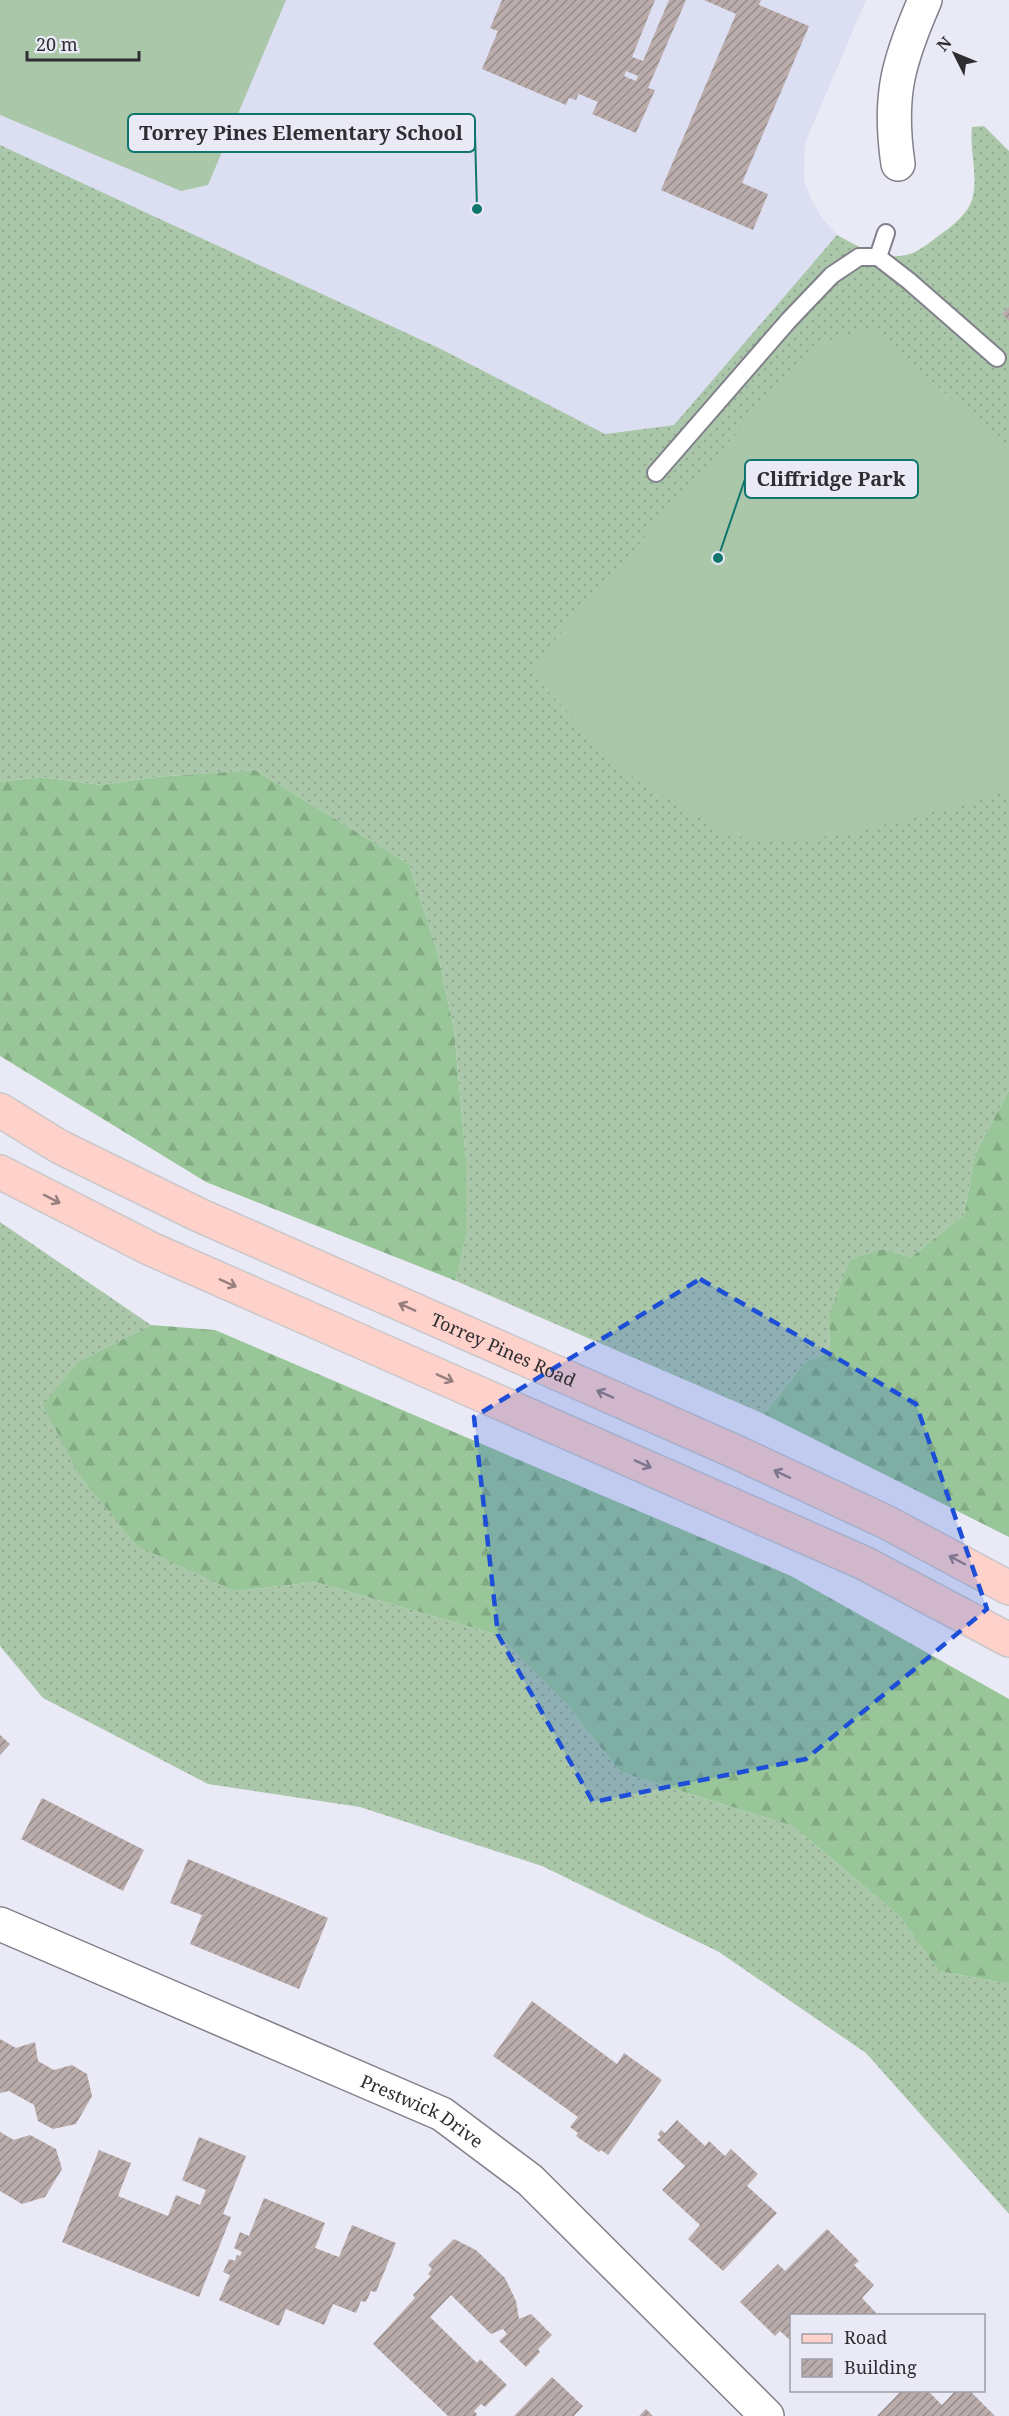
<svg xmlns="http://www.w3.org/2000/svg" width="1009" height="2416" viewBox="0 0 1009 2416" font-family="'Noto Serif',serif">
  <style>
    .built { fill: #dcdef1 }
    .grass { fill: url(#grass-dots) }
    .forest { fill: url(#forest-firs) }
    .pitch { fill: #abc7aa }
    .building { fill: url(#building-hatch); fill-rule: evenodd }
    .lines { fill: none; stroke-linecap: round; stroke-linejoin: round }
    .service-casing { stroke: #80818b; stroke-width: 20 }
    .tertiary-casing { stroke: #80818b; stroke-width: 36 }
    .primary-casing { stroke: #c8c8ca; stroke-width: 36 }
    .service { stroke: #fff; stroke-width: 16 }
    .tertiary { stroke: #fff; stroke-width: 33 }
    .primary { stroke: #fed1ca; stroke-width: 33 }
    .oneway { stroke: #967f7e }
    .marked { fill: #1d4ed8; fill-opacity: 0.2; stroke: #1d4ed8; stroke-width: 4.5; stroke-dasharray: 12 8; stroke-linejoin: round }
    .labels { text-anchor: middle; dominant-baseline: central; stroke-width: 6; stroke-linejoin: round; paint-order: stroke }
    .street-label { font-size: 18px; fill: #2d2d32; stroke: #e9eaf6 }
    .leader { fill: none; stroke: #0f766e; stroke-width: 2 }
    .callout-dot { fill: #0f766e; stroke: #e9eaf6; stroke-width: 2 }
    .callout { fill: #e9eaf6; stroke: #0f766e; stroke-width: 2 }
    .callout-label { font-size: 20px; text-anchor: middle; font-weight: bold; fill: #2d2d32 }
  </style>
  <defs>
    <pattern id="grass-dots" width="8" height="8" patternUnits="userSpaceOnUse" patternTransform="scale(1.5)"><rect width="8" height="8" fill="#abc7aa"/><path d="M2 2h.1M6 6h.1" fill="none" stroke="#93ab93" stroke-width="1.8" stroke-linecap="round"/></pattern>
    <pattern id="forest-firs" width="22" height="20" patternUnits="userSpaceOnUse" patternTransform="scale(1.5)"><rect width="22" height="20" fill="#98c698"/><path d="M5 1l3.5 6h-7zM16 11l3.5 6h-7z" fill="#83aa83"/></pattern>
    <pattern id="building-hatch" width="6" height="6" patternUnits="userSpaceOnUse" patternTransform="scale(1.5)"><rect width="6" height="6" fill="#b9acab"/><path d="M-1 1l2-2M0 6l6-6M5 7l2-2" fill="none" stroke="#978c8c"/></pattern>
  </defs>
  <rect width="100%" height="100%" fill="#e9eaf6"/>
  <path class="built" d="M0 0H866L805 143 804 180 811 199 822 218 837 235 674 425 604 434 441 349 0 145Z"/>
  <path class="grass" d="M984 126 1009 151V1090L975 1154 964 1215 911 1257 884 1249 829 1316 830 1352 806 1361 764 1414 456 1281 466 1236V1159L454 1029 438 954 409 864 255 770 154 777 102 785 40 777 0 782V145L441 349 605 434 674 425 837 235C859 247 884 262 910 254 922 250 935 238 945 231 955 224 968 212 972 200 979 176 969 152 972 127Z
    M0 1222 151 1325 79 1361 235 1591 316 1582 498 1635 568 1706 620 1772 793 1826 899 1916 939 1971 1009 1984V2214L866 2053 719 1952 542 1866 360 1807 208 1784 43 1698 0 1646Z"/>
  <path class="forest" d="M255 770 409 864 438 954 454 1029 466 1159V1236L456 1281 206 1182 0 1056V782L40 777 102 785 154 777Z
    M1009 1090V1537L764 1414 806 1361 830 1352 829 1316 850 1260 884 1249 911 1257 964 1215 975 1154Z
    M151 1325 215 1330 791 1576 1009 1699V1984L939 1971 899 1916 793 1826 620 1772 568 1706 498 1635 316 1582 235 1591 137 1546 78 1473 43 1405 79 1361Z"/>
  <path class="pitch" d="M0 0H286L208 185 181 191 0 115Z
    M873 329 1009 450V788L981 800 855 832 788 842 727 835 622 770 528 670 815 344Z"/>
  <path class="building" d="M502 0H655L632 57 643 61 669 0H686L648 88 655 90 636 133 592 114 598 102 579 94 576 100 569 98 566 105 482 69 498 31 490 28ZM626 71 638 76 636 81 624 76Z
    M704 0H761L759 5 809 26 742 183 768 194 753 230 661 190 736 14Z
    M1009 307V321L1002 314Z
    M0 1735 10 1744 0 1755Z
    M42 1798 144 1850 123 1891 21 1839Z
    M188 1859 328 1918 299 1989 190 1944 202 1915 170 1903Z
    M532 2001 617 2064 624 2053 662 2080 608 2155 601 2150 599 2152 576 2136 578 2133 570 2127 578 2117 493 2056Z
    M0 2039 16 2048 35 2042 38 2061 54 2070 72 2065 87 2074 92 2096 76 2124 53 2129 38 2121 34 2105 9 2091 0 2093Z
    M677 2120 705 2146 709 2141 725 2156 731 2149 758 2174 747 2186 777 2213 723 2271 688 2239 700 2225 662 2190 685 2166 657 2140 661 2137 658 2134 661 2130 665 2133Z
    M0 2132 14 2140 30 2135 56 2149 62 2169 45 2197 22 2204 0 2191Z
    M199 2137 246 2156 223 2214 231 2217 199 2297 62 2242 99 2150 131 2163 118 2196 168 2216 176 2195 200 2205 206 2190 182 2180Z
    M264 2198 325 2223 315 2248 339 2257 352 2225 396 2243 376 2292 371 2291 366 2302 361 2301 356 2313 333 2304 324 2325 286 2309 279 2326 219 2300 230 2275 223 2272 229 2259 235 2261 237 2255 240 2256 242 2252 234 2248 240 2232 249 2236Z
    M827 2229 859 2261 854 2265 874 2285 862 2298 879 2316H792V2342L780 2331 775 2336 740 2302 778 2264 785 2271Z
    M454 2239 476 2250 505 2278 516 2301 519 2319 531 2314 552 2335 538 2349 540 2352 526 2367 499 2341 507 2334 503 2329 491 2334 451 2295 430 2317 477 2363 480 2359 507 2385 485 2407 481 2404 474 2411 477 2414 476 2416H448L373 2344 415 2298 413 2295 431 2276 428 2274 432 2269 428 2265Z
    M552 2377 583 2406 574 2416H514Z
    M902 2390H927L942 2405 956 2390H969L995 2416H877Z
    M646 2409 653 2416H639Z"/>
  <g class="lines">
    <defs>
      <path id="service" d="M878 257 909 281 997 358
        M656 473 789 320 832 275 859 257H878L886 233"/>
      <g id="tertiary">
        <path d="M898 164C888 96 898 62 925 0"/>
        <path id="s1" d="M0 1924 442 2114 530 2180 767 2416"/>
      </g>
      <g id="primary">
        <path id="s2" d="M0 1110 60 1147 199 1215 736 1452 886 1522 1009 1588"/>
        <path d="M0 1172 151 1249 864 1563 1009 1640"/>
      </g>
    </defs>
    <use href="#service" class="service-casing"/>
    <use href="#tertiary" class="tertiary-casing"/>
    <use href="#primary" class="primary-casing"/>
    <use href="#service" class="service"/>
    <use href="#tertiary" class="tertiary"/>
    <use href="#primary" class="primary"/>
  </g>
  <defs><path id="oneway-shaft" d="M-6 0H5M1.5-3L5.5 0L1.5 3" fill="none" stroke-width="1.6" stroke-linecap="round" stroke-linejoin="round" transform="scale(1.5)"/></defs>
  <g class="oneway">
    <use href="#oneway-shaft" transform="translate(52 1199) rotate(27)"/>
    <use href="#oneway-shaft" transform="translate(228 1283) rotate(24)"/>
    <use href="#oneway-shaft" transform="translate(407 1307) rotate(-156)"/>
    <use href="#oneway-shaft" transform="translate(445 1378) rotate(24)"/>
    <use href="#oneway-shaft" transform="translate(605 1394) rotate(-156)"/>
    <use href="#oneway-shaft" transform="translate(643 1464) rotate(24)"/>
    <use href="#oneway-shaft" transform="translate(782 1474) rotate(-155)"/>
    <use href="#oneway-shaft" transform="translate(957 1560) rotate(-152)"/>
  </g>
  <path class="marked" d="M700 1279 916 1404 987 1609 806 1759 593 1802 498 1635 474 1417Z"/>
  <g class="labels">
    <g class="street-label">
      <text stroke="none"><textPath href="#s2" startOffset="558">Torrey Pines Road</textPath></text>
      <text stroke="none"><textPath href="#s1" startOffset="462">Prestwick Drive</textPath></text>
    </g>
  </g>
  <path class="leader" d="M477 209L475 133M718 558L745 479"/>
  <g class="callout-dot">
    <circle cx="477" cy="209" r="6"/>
    <circle cx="718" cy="558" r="6"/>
  </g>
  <g class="callout">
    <rect x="128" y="114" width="347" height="38" rx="6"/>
    <rect x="745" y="460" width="173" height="38" rx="6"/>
  </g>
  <g class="callout-label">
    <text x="301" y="140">Torrey Pines Elementary School</text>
    <text x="831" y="486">Cliffridge Park</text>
  </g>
  <rect x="790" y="2314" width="195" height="78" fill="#e9eaf6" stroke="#9e9ea8" stroke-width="1.5"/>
  <rect x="802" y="2334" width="30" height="9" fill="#fed1ca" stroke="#9e9ea8" stroke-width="1.5"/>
  <text x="844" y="2344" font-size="18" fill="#2d2d32">Road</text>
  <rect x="802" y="2359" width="30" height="18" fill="url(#building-hatch)" stroke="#9e9ea8" stroke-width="1.5"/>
  <text x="844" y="2374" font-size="18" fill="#2d2d32">Building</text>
  <g transform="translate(955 54) rotate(313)" stroke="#e9eaf6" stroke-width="4.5" paint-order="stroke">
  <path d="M0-4.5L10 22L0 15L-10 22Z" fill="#2d2d32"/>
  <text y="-9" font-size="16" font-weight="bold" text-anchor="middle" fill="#2d2d32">N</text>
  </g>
  <path d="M27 51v9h112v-9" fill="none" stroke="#2d2d32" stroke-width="3"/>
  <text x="36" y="51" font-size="18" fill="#2d2d32" stroke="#e9eaf6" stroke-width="4.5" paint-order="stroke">20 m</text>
</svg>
